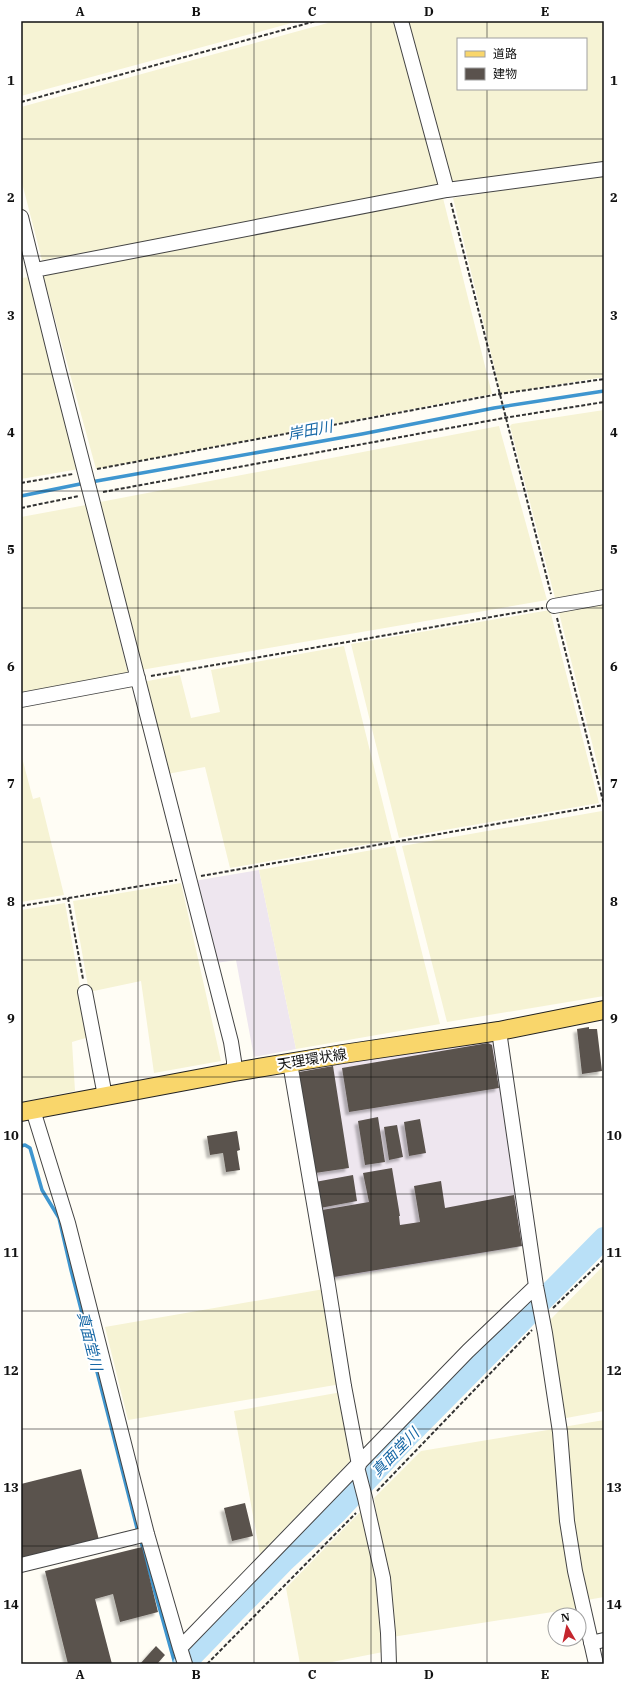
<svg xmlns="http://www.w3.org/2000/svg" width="625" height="1685" viewBox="0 0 625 1685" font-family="'IBM Plex Serif','Noto Sans JP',serif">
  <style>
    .industrial { fill: #eee6ef }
    .farmland { fill: #f6f3d4; fill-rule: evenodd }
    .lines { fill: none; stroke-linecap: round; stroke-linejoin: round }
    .stream { stroke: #3f96cf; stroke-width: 3.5 }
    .river { stroke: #b9e0f7; stroke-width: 22 }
    .building { fill: #5a524d; filter: url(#shadow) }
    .minor-casing { stroke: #444; stroke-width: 16 }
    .major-casing { stroke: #222; stroke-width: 20 }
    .path { stroke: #333; stroke-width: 2; stroke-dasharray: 4 2; stroke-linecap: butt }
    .minor { stroke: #fff; stroke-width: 14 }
    .major { stroke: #f9d66b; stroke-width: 18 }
    .grid { fill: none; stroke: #111; stroke-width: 1; stroke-opacity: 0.55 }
    .labels { text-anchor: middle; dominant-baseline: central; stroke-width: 4; stroke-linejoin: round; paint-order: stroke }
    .street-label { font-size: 14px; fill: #111; stroke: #fff }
    .water-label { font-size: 15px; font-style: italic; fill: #1768a6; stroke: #fff }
    .neatline { fill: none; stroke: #111; stroke-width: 1.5 }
    .grid-label { font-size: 13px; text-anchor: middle; font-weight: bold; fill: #111 }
  </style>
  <defs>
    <filter id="shadow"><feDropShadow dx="-3.5" dy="3.5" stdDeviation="1" flood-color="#0004"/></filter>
  </defs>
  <rect width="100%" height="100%" fill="#fffdf5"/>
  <path class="industrial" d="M259 870 296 1049 254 1057 236 960 216 963 194 881Z
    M487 1040 494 1045 526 1246 331 1279 295 1071Z"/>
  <path class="farmland" d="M21 21H299L21 96Z
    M335 21H398L441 191 42 260 21 179V107Z
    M407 21H604V164L450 189ZM458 39H586V89H458Z
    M604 175V377L501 394 453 198Z
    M443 198 492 394 96 469 43 275Z
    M31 277 79 469 21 479V278Z
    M604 410V590L555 598 510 426 512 424Z
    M499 426 547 600 141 670 100 502Z
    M86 505 128 673 21 693V517Z
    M604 601V790L558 609Z
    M550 610 599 803 399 838 351 644Z
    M344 646 392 840 230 868 205 767 167 774 142 682 180 675 191 718 220 712 211 670Z
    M21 754 33 799 40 797 64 895 21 902Z
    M602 811 604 821V996L447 1022 402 846Z
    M395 846 440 1024 296 1049 259 870Z
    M181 883 221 1061 154 1073 141 981 89 992 73 901Z
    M65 903 89 1037 72 1042 75 1091 21 1102V910Z
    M604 1265V1411L561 1419 550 1320Z
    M324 1289 341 1384 128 1420 105 1327Z
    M342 1392 353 1458 260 1554 234 1411Z
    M604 1420V1597L587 1600 573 1532 563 1427Z
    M554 1429 578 1608 392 1637 389 1588 374 1498 421 1451Z
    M365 1507 382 1599 383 1652 322 1664H300L286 1588Z"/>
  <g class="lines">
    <path class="stream" d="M91 482 362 434 494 408 604 391
      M21 496 85 483
      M21 1146 25 1145 30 1148 42 1190 59 1218 71 1270 138 1532
      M140 1538 175 1664"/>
    <path class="river" d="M184 1664 283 1562 336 1513 409 1435 604 1238"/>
  </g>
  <path class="building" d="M589 1027V1029H597L602 1071 582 1074 577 1029Z
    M488 1043 492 1045 499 1088 349 1112 342 1068Z
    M333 1066 349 1168 315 1173 299 1072Z
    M378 1117 385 1162 365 1165 358 1121Z
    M420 1119 426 1153 409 1156 404 1122Z
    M397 1125 403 1157 389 1160 384 1127Z
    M237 1131 240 1150 237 1151 240 1170 226 1172 223 1153 210 1155 207 1136Z
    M392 1168 400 1216H399L400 1225 420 1222 414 1186 441 1181 445 1208 514 1195 522 1246 334 1277 322 1210 369 1202 363 1173Z
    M353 1175 357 1201 320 1208 315 1182Z
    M81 1469 99 1540 21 1560V1484Z
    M245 1503 253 1536 232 1541 224 1508Z
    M142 1547 158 1612 120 1622 113 1594 95 1599 112 1664H68L45 1571Z
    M156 1646 165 1655 157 1664H140Z"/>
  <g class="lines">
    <defs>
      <path id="minor" d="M401 21 447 190
        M21 217 59 371 231 1042 234 1061V1072
        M35 270 447 190 604 169
        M554 606 604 597
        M21 700 138 678
        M85 992 105 1096
        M499 1031 536 1286 545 1333 560 1432 567 1521 575 1571 596 1664
        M290 1063 328 1285 344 1386 359 1465
        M33 1110 68 1223 147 1534 180 1648 468 1351 536 1286
        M357 1467 365 1498 383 1578 388 1633 389 1664
        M21 1565 147 1534
        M591 1643 604 1640
        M180 1648 185 1664"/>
      <path id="major" d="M21 1112 234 1072 343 1054 499 1031 604 1010"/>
    </defs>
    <use href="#minor" class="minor-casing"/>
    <use href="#major" class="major-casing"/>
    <path class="path" d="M21 102 316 21
      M451 203 551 594
      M97 469 499 394 604 379
      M21 483 73 474
      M103 492 504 418 604 402
      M21 508 79 496
      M557 618 604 805
      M151 676 543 608
      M201 876 604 805
      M68 898 83 979
      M21 906 177 880
      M553 1308 604 1259
      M377 1491 532 1330
      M207 1664 356 1513"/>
    <use href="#minor" class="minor"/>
    <use href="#major" class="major"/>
  </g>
  <path class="grid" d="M138 21V1664M254 21V1664M371 21V1664M487 21V39M487 89V1664M21 139H604M21 256H604M21 374H604M21 491H604M21 608H604M21 725H604M21 842H604M21 960H604M21 1077H604M21 1194H604M21 1311H604M21 1429H604M21 1546H604"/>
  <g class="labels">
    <g class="street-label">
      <text transform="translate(312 1059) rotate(-9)">天理環状線</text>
    </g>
    <g class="water-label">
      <text transform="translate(310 430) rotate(-11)">岸田川</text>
      <text transform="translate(90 1341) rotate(76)">真面堂川</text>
      <text transform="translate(395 1452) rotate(-46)">真面堂川</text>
    </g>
  </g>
  <rect width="625" height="1685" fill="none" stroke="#ffffff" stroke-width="44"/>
  <rect x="457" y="38" width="130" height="52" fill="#ffffff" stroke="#a0a0a0"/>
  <rect x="465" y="51" width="20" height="6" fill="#f9d66b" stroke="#a0a0a0"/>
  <text x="493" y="58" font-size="12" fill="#111111">道路</text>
  <rect x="465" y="68" width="20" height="12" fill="#5a524d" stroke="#a0a0a0"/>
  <text x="493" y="78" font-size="12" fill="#111111">建物</text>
  <g transform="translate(567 1627) rotate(351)"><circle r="19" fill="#ffffff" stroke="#a0a0a0"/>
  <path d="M0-3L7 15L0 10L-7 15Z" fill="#c4262e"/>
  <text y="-6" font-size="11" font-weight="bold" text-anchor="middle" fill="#111111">N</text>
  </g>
  <rect x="22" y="22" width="581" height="1641" class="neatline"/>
  <g class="grid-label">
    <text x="80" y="16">A</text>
    <text x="196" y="16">B</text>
    <text x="312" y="16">C</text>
    <text x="429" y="16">D</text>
    <text x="545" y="16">E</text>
    <text x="11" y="85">1</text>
    <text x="614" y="85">1</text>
    <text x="11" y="202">2</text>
    <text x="614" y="202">2</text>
    <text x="11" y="320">3</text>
    <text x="614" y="320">3</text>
    <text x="11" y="437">4</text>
    <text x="614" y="437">4</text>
    <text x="11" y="554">5</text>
    <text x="614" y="554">5</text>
    <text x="11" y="671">6</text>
    <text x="614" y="671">6</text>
    <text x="11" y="788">7</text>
    <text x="614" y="788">7</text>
    <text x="11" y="906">8</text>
    <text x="614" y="906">8</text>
    <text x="11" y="1023">9</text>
    <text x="614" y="1023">9</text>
    <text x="11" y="1140">10</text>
    <text x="614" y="1140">10</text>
    <text x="11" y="1257">11</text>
    <text x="614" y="1257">11</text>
    <text x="11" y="1375">12</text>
    <text x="614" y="1375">12</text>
    <text x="11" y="1492">13</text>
    <text x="614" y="1492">13</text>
    <text x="11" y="1609">14</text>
    <text x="614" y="1609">14</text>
    <text x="80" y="1679">A</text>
    <text x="196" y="1679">B</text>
    <text x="312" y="1679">C</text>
    <text x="429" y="1679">D</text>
    <text x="545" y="1679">E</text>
  </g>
</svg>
